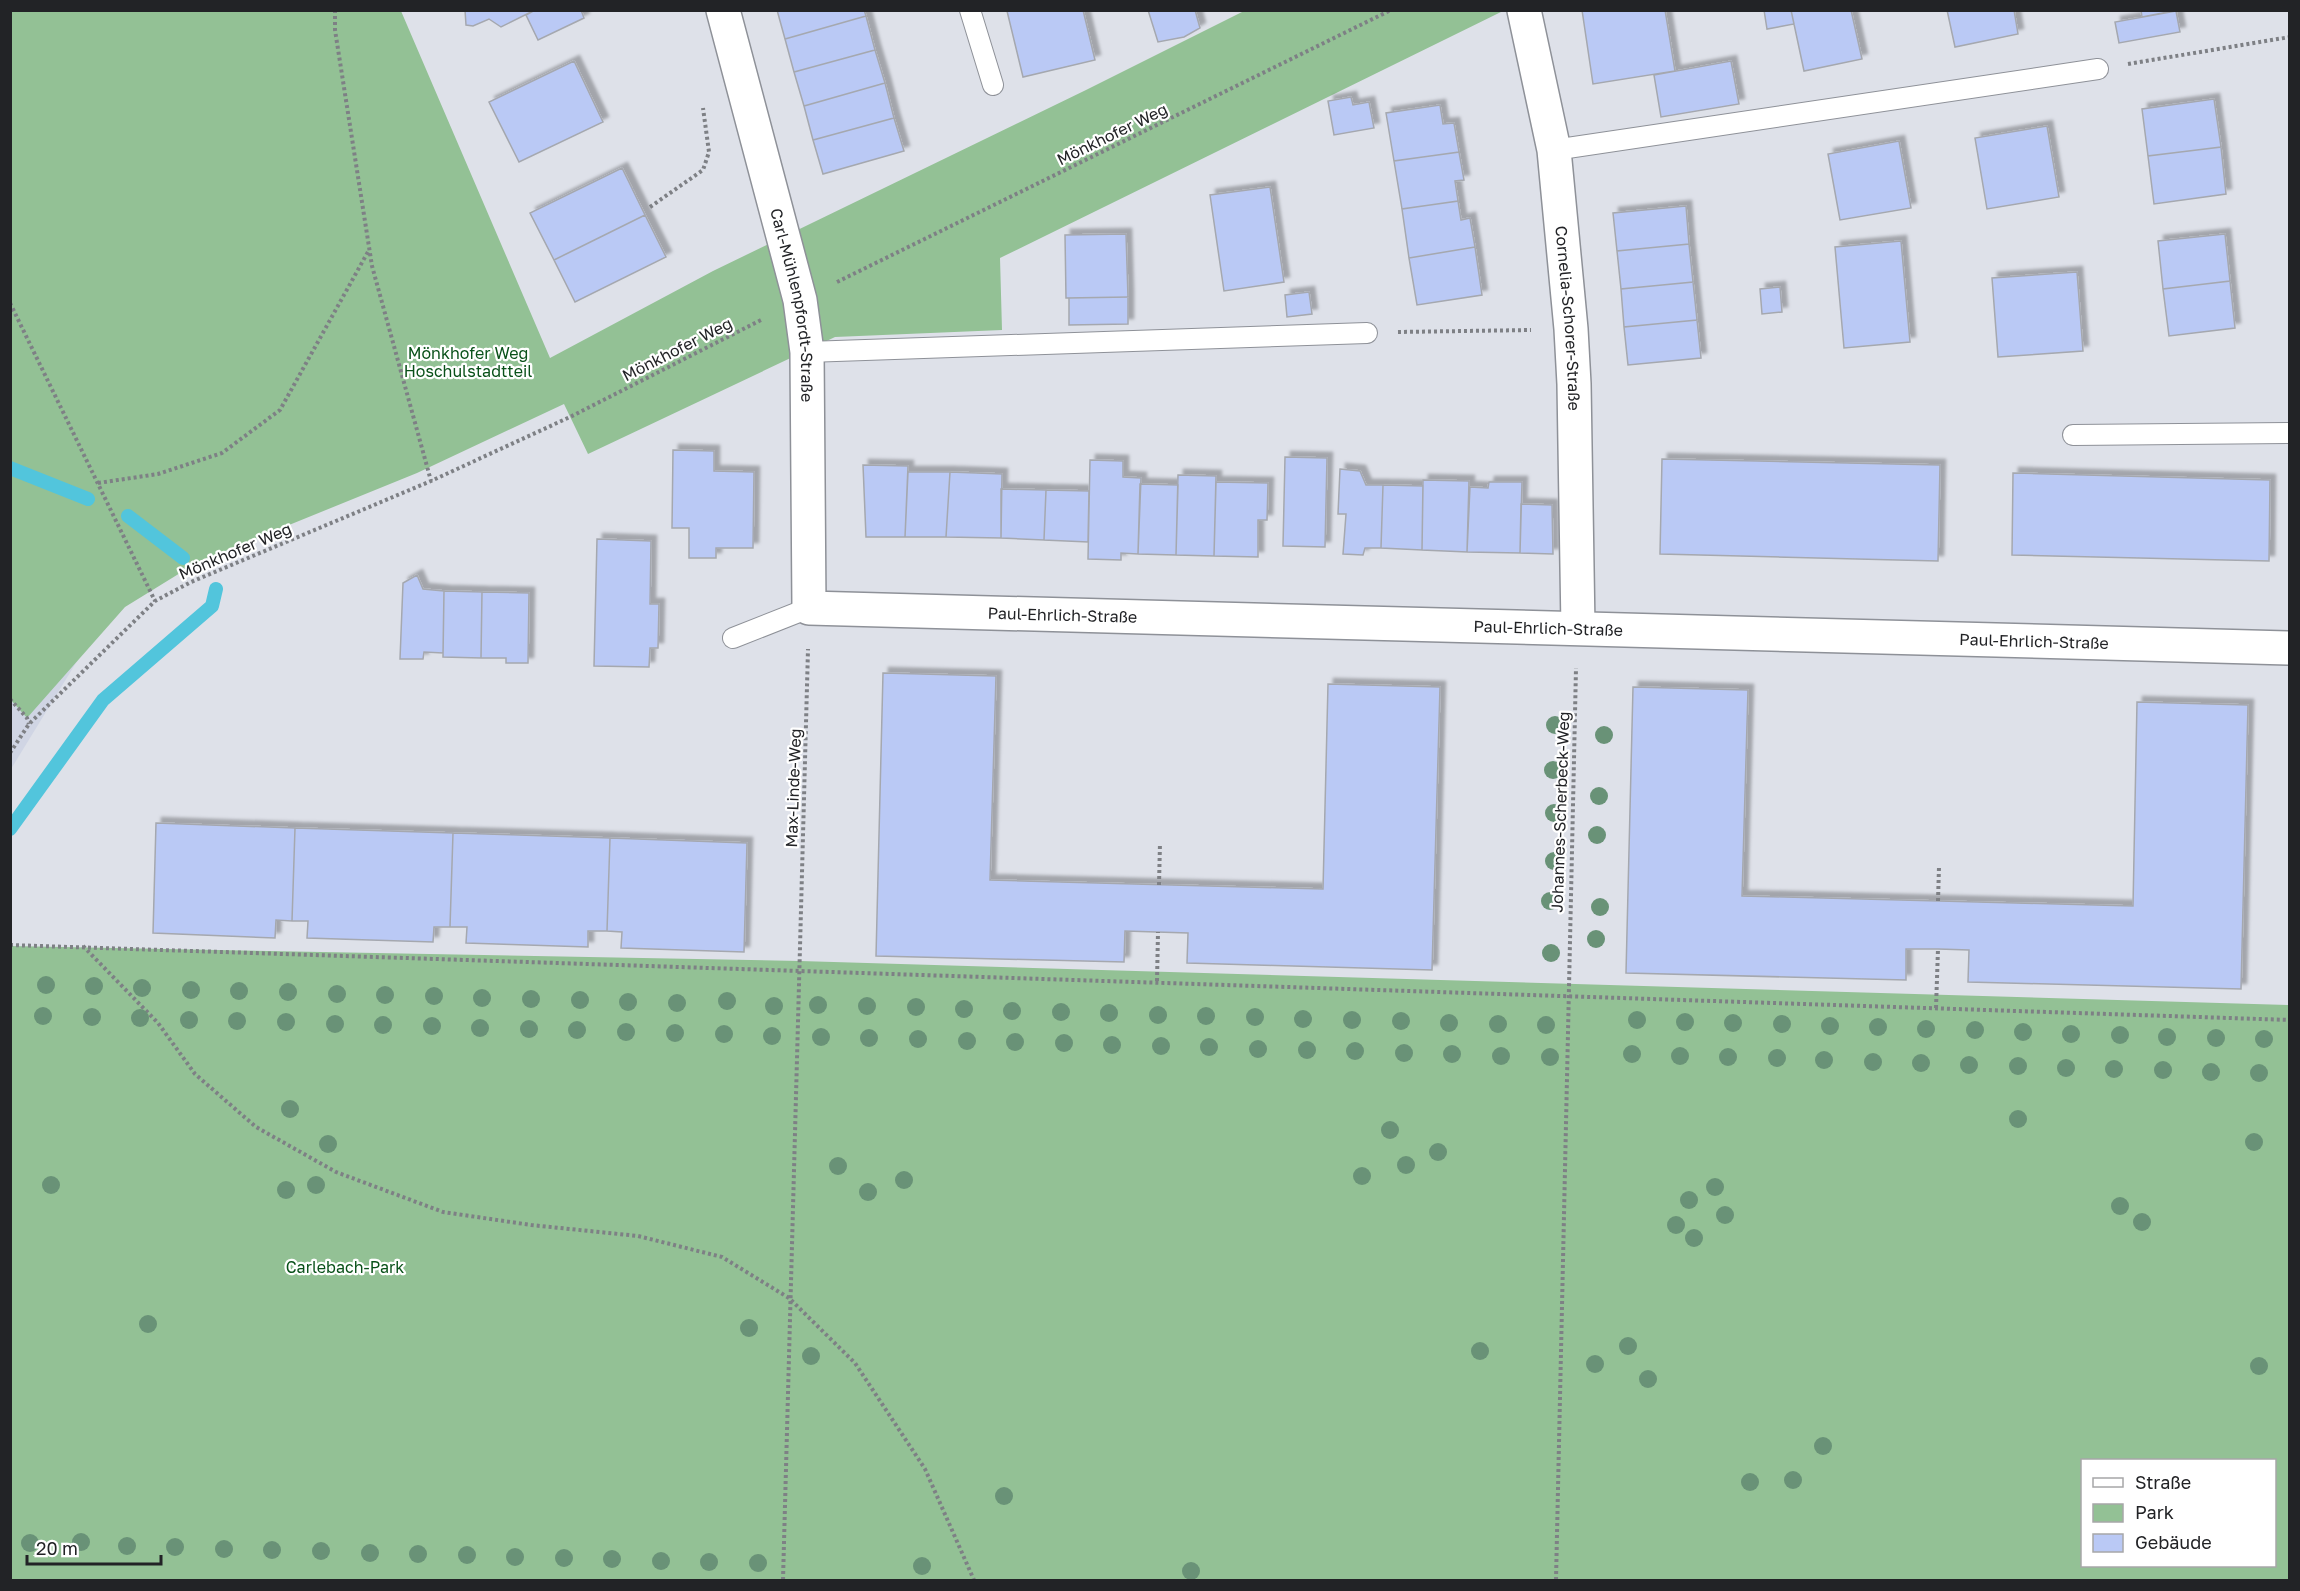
<svg xmlns="http://www.w3.org/2000/svg" width="2300" height="1591" viewBox="0 0 2300 1591" font-family="'Golos Text',sans-serif">
  <style>
    .built { fill: #d0d5e4 }
    .green { fill: #93c195; fill-rule: evenodd }
    .lines { fill: none; stroke-linecap: round; stroke-linejoin: round }
    .stream { stroke: #52c5dc; stroke-width: 14 }
    .building { fill: #bac9f5; stroke: #a5a8af; stroke-width: 1.5; filter: url(#shadow) }
    .service-casing { stroke: #8e9198; stroke-width: 22 }
    .minor-casing { stroke: #8e9198; stroke-width: 36 }
    .path { stroke: #7e8085; stroke-width: 4; stroke-dasharray: 3 3; stroke-linecap: butt }
    .service { stroke: #fff; stroke-width: 20 }
    .minor { stroke: #fff; stroke-width: 33 }
    .tree { fill: #699277 }
    .labels { text-anchor: middle; dominant-baseline: central; stroke-width: 4.5; stroke-linejoin: round; paint-order: stroke }
    .street-label { font-size: 16px; fill: #222326; stroke: #fff }
    .park-label { font-size: 16px; fill: #095119; stroke: #fff }
  </style>
  <defs>
    <filter id="shadow"><feDropShadow dx="5.5" dy="-5.5" stdDeviation="1.5" flood-color="#0004"/></filter>
  </defs>
  <rect width="100%" height="100%" fill="#dee1e9"/>
  <path class="built" d="M11 599 82 653 11 769Z"/>
  <path class="green" d="M10 11H401L550 358 713 271 1086 90 1244 11H1503L1000 258 1002 330 835 337 588 454 564 404 417 473 198 562 125 607 27 718 10 699Z
    M10 946 800 961 2289 1005V1580H11ZM2082 1460H2274V1566H2082Z"/>
  <g class="lines">
    <path class="stream" d="M10 468 88 499
      M128 516 183 558
      M10 829 103 700 212 606 216 589"/>
  </g>
  <path class="building" d="M465 10H535L501 27 489 19 473 26 466 25Z
    M535 10H581L584 18 538 40 526 15Z
    M777 10H864L866 16 785 39Z
    M1083 10 1095 60 1023 77 1007 11Z
    M1148 10H1195L1200 28 1184 37 1158 42Z
    M1582 10H1665L1675 71 1593 84Z
    M1764 10H1791L1794 24 1767 29Z
    M1791 10H1851L1862 59 1804 71Z
    M1947 10H2014L2018 34 1955 47Z
    M2141 10H2178L2142 17Z
    M2176 11 2180 32 2119 43 2115 22Z
    M866 16 875 50 794 72 785 39Z
    M875 50 885 83 804 106 794 72Z
    M574 61 603 122 519 162 489 102Z
    M1731 61 1739 104 1661 117 1654 75Z
    M885 83 894 118 813 140 804 106Z
    M1351 97 1353 105 1369 102 1374 128 1334 135 1328 101Z
    M2214 99 2221 147 2148 156 2142 109Z
    M1440 105 1443 124 1454 123 1459 152 1394 161 1386 113Z
    M894 118 904 151 823 174 813 140Z
    M2047 126 2059 197 1987 209 1975 138Z
    M1899 141 1911 208 1840 220 1828 154Z
    M2221 147 2226 194 2154 204 2148 156Z
    M1459 152 1464 180 1455 181 1458 201 1402 209 1394 161Z
    M622 168 645 215 554 260 530 213Z
    M1270 187 1284 282 1224 291 1210 195Z
    M1458 201 1461 220 1470 218 1475 247 1409 258 1402 209Z
    M1686 206 1689 244 1617 251 1613 213Z
    M645 215 666 257 575 302 554 260Z
    M1126 234 1128 297 1066 298 1065 235Z
    M2225 234 2230 281 2163 289 2158 241Z
    M1901 241 1910 342 1844 348 1835 247Z
    M1689 244 1693 282 1621 289 1617 251Z
    M1475 247 1482 295 1417 305 1409 258Z
    M2077 272 2083 351 1998 357 1992 278Z
    M2230 281 2235 328 2169 336 2163 289Z
    M1693 282 1697 320 1624 327 1621 289Z
    M1780 287 1782 312 1762 314 1760 289Z
    M1309 292 1312 314 1287 317 1285 295Z
    M1128 297V324L1069 325V298Z
    M1697 320 1701 358 1628 365 1624 327Z
    M673 450 714 451V471L754 472 753 548H716V558H689V528H672Z
    M1285 457 1327 458 1325 547 1283 546Z
    M1662 459 1940 465 1938 561 1660 554Z
    M1090 460 1123 461V477L1141 478 1138 554 1121 553V560L1088 559Z
    M863 465 908 466 905 537H866Z
    M1340 469 1360 471 1366 485H1383L1381 548H1365L1363 555 1343 554 1346 514H1338Z
    M908 472H950L946 537H905Z
    M950 472 1002 474 1001 538 946 537Z
    M2013 473 2270 480 2269 561 2012 555Z
    M1178 475 1216 476 1214 556 1176 555Z
    M1423 480 1469 481 1467 552 1422 550Z
    M1216 482 1268 483 1267 520H1258V557L1214 556Z
    M1489 482H1522L1520 553 1467 552 1470 487 1488 488Z
    M1140 484 1178 485 1176 555 1138 554Z
    M1383 485 1423 486 1422 550 1381 548Z
    M1001 489 1046 490 1044 540 1001 538Z
    M1046 490 1089 491 1088 542 1044 540Z
    M1521 504 1552 505 1553 554 1520 553Z
    M597 539 651 541 650 604H659L658 648H650L649 667 594 666Z
    M417 575 423 589 444 591 443 653 424 652 423 659H400L403 583Z
    M444 591 482 592 481 658 443 657Z
    M482 592 529 593 528 663H506V658H481Z
    M883 673 996 676 990 880 1246 887 1323 889 1328 684 1440 687 1432 970 1187 963 1188 933 1125 931 1124 962 876 956Z
    M1633 687 1748 690 1742 896 2133 906 2137 702 2248 705 2241 989 1968 982 1969 950 1938 949H1906V980L1626 973Z
    M156 823 295 828 292 921 276 920 275 938 153 933Z
    M295 828 453 833 450 927H434L433 942 307 938 308 921H292Z
    M453 833 610 838 607 931H588V947L466 943 467 927H450Z
    M610 838 747 843 744 952 621 948 622 932 607 931Z"/>
  <g class="lines">
    <defs>
      <path id="service" d="M970 10 993 85
        M1554 150 2098 69
        M807 352 1367 333
        M2073 435 2290 433
        M733 638 809 608"/>
      <g id="minor">
        <path id="s1" d="M723 10 800 300 807 352 809 608 2290 648"/>
        <path id="s2" d="M1524 10 1554 150 1571 329 1574 384 1578 628"/>
      </g>
    </defs>
    <use href="#service" class="service-casing"/>
    <use href="#minor" class="minor-casing"/>
    <path class="path" d="M335 10V30L372 266 431 481
      M2128 64 2290 37
      M650 207 703 170 709 152 703 108
      M837 282 1391 10
      M10 303 155 601
      M1398 332 1531 330
      M98 483 158 474 222 453 280 410 369 250
      M10 699 27 718 29 724
      M10 753 29 724 155 601 191 582 431 481 570 417 763 319
      M1159 885 1160 843
      M1938 901 1939 867
      M10 945 2290 1020
      M83 946 158 1023 195 1074 256 1127 336 1172 443 1212 531 1225 638 1236 722 1257 789 1298 855 1363 925 1469 974 1580
      M1157 981 1158 932
      M1936 1008 1938 949
      M783 1580 808 649
      M1556 1580 1576 668"/>
    <use href="#service" class="service"/>
    <use href="#minor" class="minor"/>
  </g>
  <g class="tree">
    <circle cx="1555" cy="725" r="9"/>
    <circle cx="1604" cy="735" r="9"/>
    <circle cx="1553" cy="770" r="9"/>
    <circle cx="1599" cy="796" r="9"/>
    <circle cx="1554" cy="813" r="9"/>
    <circle cx="1597" cy="835" r="9"/>
    <circle cx="1554" cy="861" r="9"/>
    <circle cx="1550" cy="901" r="9"/>
    <circle cx="1600" cy="907" r="9"/>
    <circle cx="1596" cy="939" r="9"/>
    <circle cx="1551" cy="953" r="9"/>
    <circle cx="46" cy="985" r="9"/>
    <circle cx="94" cy="986" r="9"/>
    <circle cx="142" cy="988" r="9"/>
    <circle cx="191" cy="990" r="9"/>
    <circle cx="239" cy="991" r="9"/>
    <circle cx="288" cy="992" r="9"/>
    <circle cx="337" cy="994" r="9"/>
    <circle cx="385" cy="995" r="9"/>
    <circle cx="434" cy="996" r="9"/>
    <circle cx="482" cy="998" r="9"/>
    <circle cx="531" cy="999" r="9"/>
    <circle cx="580" cy="1000" r="9"/>
    <circle cx="727" cy="1001" r="9"/>
    <circle cx="628" cy="1002" r="9"/>
    <circle cx="677" cy="1003" r="9"/>
    <circle cx="818" cy="1005" r="9"/>
    <circle cx="774" cy="1006" r="9"/>
    <circle cx="867" cy="1006" r="9"/>
    <circle cx="916" cy="1007" r="9"/>
    <circle cx="964" cy="1009" r="9"/>
    <circle cx="1012" cy="1011" r="9"/>
    <circle cx="1061" cy="1012" r="9"/>
    <circle cx="1109" cy="1013" r="9"/>
    <circle cx="1158" cy="1015" r="9"/>
    <circle cx="43" cy="1016" r="9"/>
    <circle cx="1206" cy="1016" r="9"/>
    <circle cx="92" cy="1017" r="9"/>
    <circle cx="1255" cy="1017" r="9"/>
    <circle cx="140" cy="1018" r="9"/>
    <circle cx="1303" cy="1019" r="9"/>
    <circle cx="189" cy="1020" r="9"/>
    <circle cx="1352" cy="1020" r="9"/>
    <circle cx="1637" cy="1020" r="9"/>
    <circle cx="237" cy="1021" r="9"/>
    <circle cx="1401" cy="1021" r="9"/>
    <circle cx="286" cy="1022" r="9"/>
    <circle cx="1685" cy="1022" r="9"/>
    <circle cx="1449" cy="1023" r="9"/>
    <circle cx="1733" cy="1023" r="9"/>
    <circle cx="335" cy="1024" r="9"/>
    <circle cx="1498" cy="1024" r="9"/>
    <circle cx="1782" cy="1024" r="9"/>
    <circle cx="383" cy="1025" r="9"/>
    <circle cx="1546" cy="1025" r="9"/>
    <circle cx="432" cy="1026" r="9"/>
    <circle cx="1830" cy="1026" r="9"/>
    <circle cx="1878" cy="1027" r="9"/>
    <circle cx="480" cy="1028" r="9"/>
    <circle cx="529" cy="1029" r="9"/>
    <circle cx="1926" cy="1029" r="9"/>
    <circle cx="577" cy="1030" r="9"/>
    <circle cx="1975" cy="1030" r="9"/>
    <circle cx="626" cy="1032" r="9"/>
    <circle cx="2023" cy="1032" r="9"/>
    <circle cx="675" cy="1033" r="9"/>
    <circle cx="724" cy="1034" r="9"/>
    <circle cx="2071" cy="1034" r="9"/>
    <circle cx="2120" cy="1035" r="9"/>
    <circle cx="772" cy="1036" r="9"/>
    <circle cx="821" cy="1037" r="9"/>
    <circle cx="2167" cy="1037" r="9"/>
    <circle cx="869" cy="1038" r="9"/>
    <circle cx="2216" cy="1038" r="9"/>
    <circle cx="918" cy="1039" r="9"/>
    <circle cx="2264" cy="1039" r="9"/>
    <circle cx="967" cy="1041" r="9"/>
    <circle cx="1015" cy="1042" r="9"/>
    <circle cx="1064" cy="1043" r="9"/>
    <circle cx="1112" cy="1045" r="9"/>
    <circle cx="1161" cy="1046" r="9"/>
    <circle cx="1209" cy="1047" r="9"/>
    <circle cx="1258" cy="1049" r="9"/>
    <circle cx="1307" cy="1050" r="9"/>
    <circle cx="1355" cy="1051" r="9"/>
    <circle cx="1404" cy="1053" r="9"/>
    <circle cx="1452" cy="1054" r="9"/>
    <circle cx="1632" cy="1054" r="9"/>
    <circle cx="1501" cy="1056" r="9"/>
    <circle cx="1680" cy="1056" r="9"/>
    <circle cx="1550" cy="1057" r="9"/>
    <circle cx="1728" cy="1057" r="9"/>
    <circle cx="1777" cy="1058" r="9"/>
    <circle cx="1824" cy="1060" r="9"/>
    <circle cx="1873" cy="1062" r="9"/>
    <circle cx="1921" cy="1063" r="9"/>
    <circle cx="1969" cy="1065" r="9"/>
    <circle cx="2018" cy="1066" r="9"/>
    <circle cx="2066" cy="1068" r="9"/>
    <circle cx="2114" cy="1069" r="9"/>
    <circle cx="2163" cy="1070" r="9"/>
    <circle cx="2211" cy="1072" r="9"/>
    <circle cx="2259" cy="1073" r="9"/>
    <circle cx="290" cy="1109" r="9"/>
    <circle cx="2018" cy="1119" r="9"/>
    <circle cx="1390" cy="1130" r="9"/>
    <circle cx="2254" cy="1142" r="9"/>
    <circle cx="328" cy="1144" r="9"/>
    <circle cx="1438" cy="1152" r="9"/>
    <circle cx="1406" cy="1165" r="9"/>
    <circle cx="838" cy="1166" r="9"/>
    <circle cx="1362" cy="1176" r="9"/>
    <circle cx="904" cy="1180" r="9"/>
    <circle cx="51" cy="1185" r="9"/>
    <circle cx="316" cy="1185" r="9"/>
    <circle cx="1715" cy="1187" r="9"/>
    <circle cx="286" cy="1190" r="9"/>
    <circle cx="868" cy="1192" r="9"/>
    <circle cx="1689" cy="1200" r="9"/>
    <circle cx="2120" cy="1206" r="9"/>
    <circle cx="1725" cy="1215" r="9"/>
    <circle cx="2142" cy="1222" r="9"/>
    <circle cx="1676" cy="1225" r="9"/>
    <circle cx="1694" cy="1238" r="9"/>
    <circle cx="148" cy="1324" r="9"/>
    <circle cx="749" cy="1328" r="9"/>
    <circle cx="1628" cy="1346" r="9"/>
    <circle cx="1480" cy="1351" r="9"/>
    <circle cx="811" cy="1356" r="9"/>
    <circle cx="1595" cy="1364" r="9"/>
    <circle cx="2259" cy="1366" r="9"/>
    <circle cx="1648" cy="1379" r="9"/>
    <circle cx="1823" cy="1446" r="9"/>
    <circle cx="1793" cy="1480" r="9"/>
    <circle cx="1750" cy="1482" r="9"/>
    <circle cx="1004" cy="1496" r="9"/>
    <circle cx="81" cy="1542" r="9"/>
    <circle cx="30" cy="1543" r="9"/>
    <circle cx="127" cy="1546" r="9"/>
    <circle cx="175" cy="1547" r="9"/>
    <circle cx="224" cy="1549" r="9"/>
    <circle cx="272" cy="1550" r="9"/>
    <circle cx="321" cy="1551" r="9"/>
    <circle cx="370" cy="1553" r="9"/>
    <circle cx="418" cy="1554" r="9"/>
    <circle cx="467" cy="1555" r="9"/>
    <circle cx="515" cy="1557" r="9"/>
    <circle cx="564" cy="1558" r="9"/>
    <circle cx="612" cy="1559" r="9"/>
    <circle cx="661" cy="1561" r="9"/>
    <circle cx="709" cy="1562" r="9"/>
    <circle cx="758" cy="1563" r="9"/>
    <circle cx="922" cy="1566" r="9"/>
    <circle cx="1191" cy="1571" r="9"/>
  </g>
  <g class="labels">
    <g class="street-label">
      <text transform="translate(1112 134) rotate(-26)">Mönkhofer Weg</text>
      <text stroke="none"><textPath href="#s1" startOffset="304">Carl-Mühlenpfordt-Straße</textPath></text>
      <text stroke="none"><textPath href="#s2" startOffset="312">Cornelia-Schorer-Straße</textPath></text>
      <text transform="translate(677 349) rotate(-27)">Mönkhofer Weg</text>
      <text transform="translate(235 551) rotate(-23)">Mönkhofer Weg</text>
      <text stroke="none"><textPath href="#s1" startOffset="862">Paul-Ehrlich-Straße</textPath></text>
      <text stroke="none"><textPath href="#s1" startOffset="1348">Paul-Ehrlich-Straße</textPath></text>
      <text stroke="none"><textPath href="#s1" startOffset="1834">Paul-Ehrlich-Straße</textPath></text>
      <text transform="translate(793 788) rotate(-88)">Max-Linde-Weg</text>
      <text transform="translate(1560 812) rotate(-88)">Johannes-Scherbeck-Weg</text>
    </g>
    <g class="park-label">
      <text x="468" y="353">Mönkhofer Weg<tspan x="468" dy="18">Hoschulstadtteil</tspan></text>
      <text x="345" y="1267">Carlebach-Park</text>
    </g>
  </g>
  <rect width="2300" height="1591" fill="none" stroke="#222326" stroke-width="24"/>
  <rect x="2081" y="1459" width="195" height="108" fill="#ffffff" stroke="#a7a7a8" stroke-width="1.5"/>
  <rect x="2093" y="1478" width="30" height="9" fill="#ffffff" stroke="#a7a7a8" stroke-width="1.5"/>
  <text x="2135" y="1489" font-size="18" fill="#222326">Straße</text>
  <rect x="2093" y="1504" width="30" height="18" fill="#93c195" stroke="#a7a7a8" stroke-width="1.5"/>
  <text x="2135" y="1519" font-size="18" fill="#222326">Park</text>
  <rect x="2093" y="1534" width="30" height="18" fill="#bac9f5" stroke="#a7a7a8" stroke-width="1.5"/>
  <text x="2135" y="1549" font-size="18" fill="#222326">Gebäude</text>
  <path d="M27 1555v9h134v-9" fill="none" stroke="#222326" stroke-width="3"/>
  <text x="36" y="1555" font-size="18" fill="#222326" stroke="#ffffff" stroke-width="4.5" paint-order="stroke">20 m</text>
</svg>
